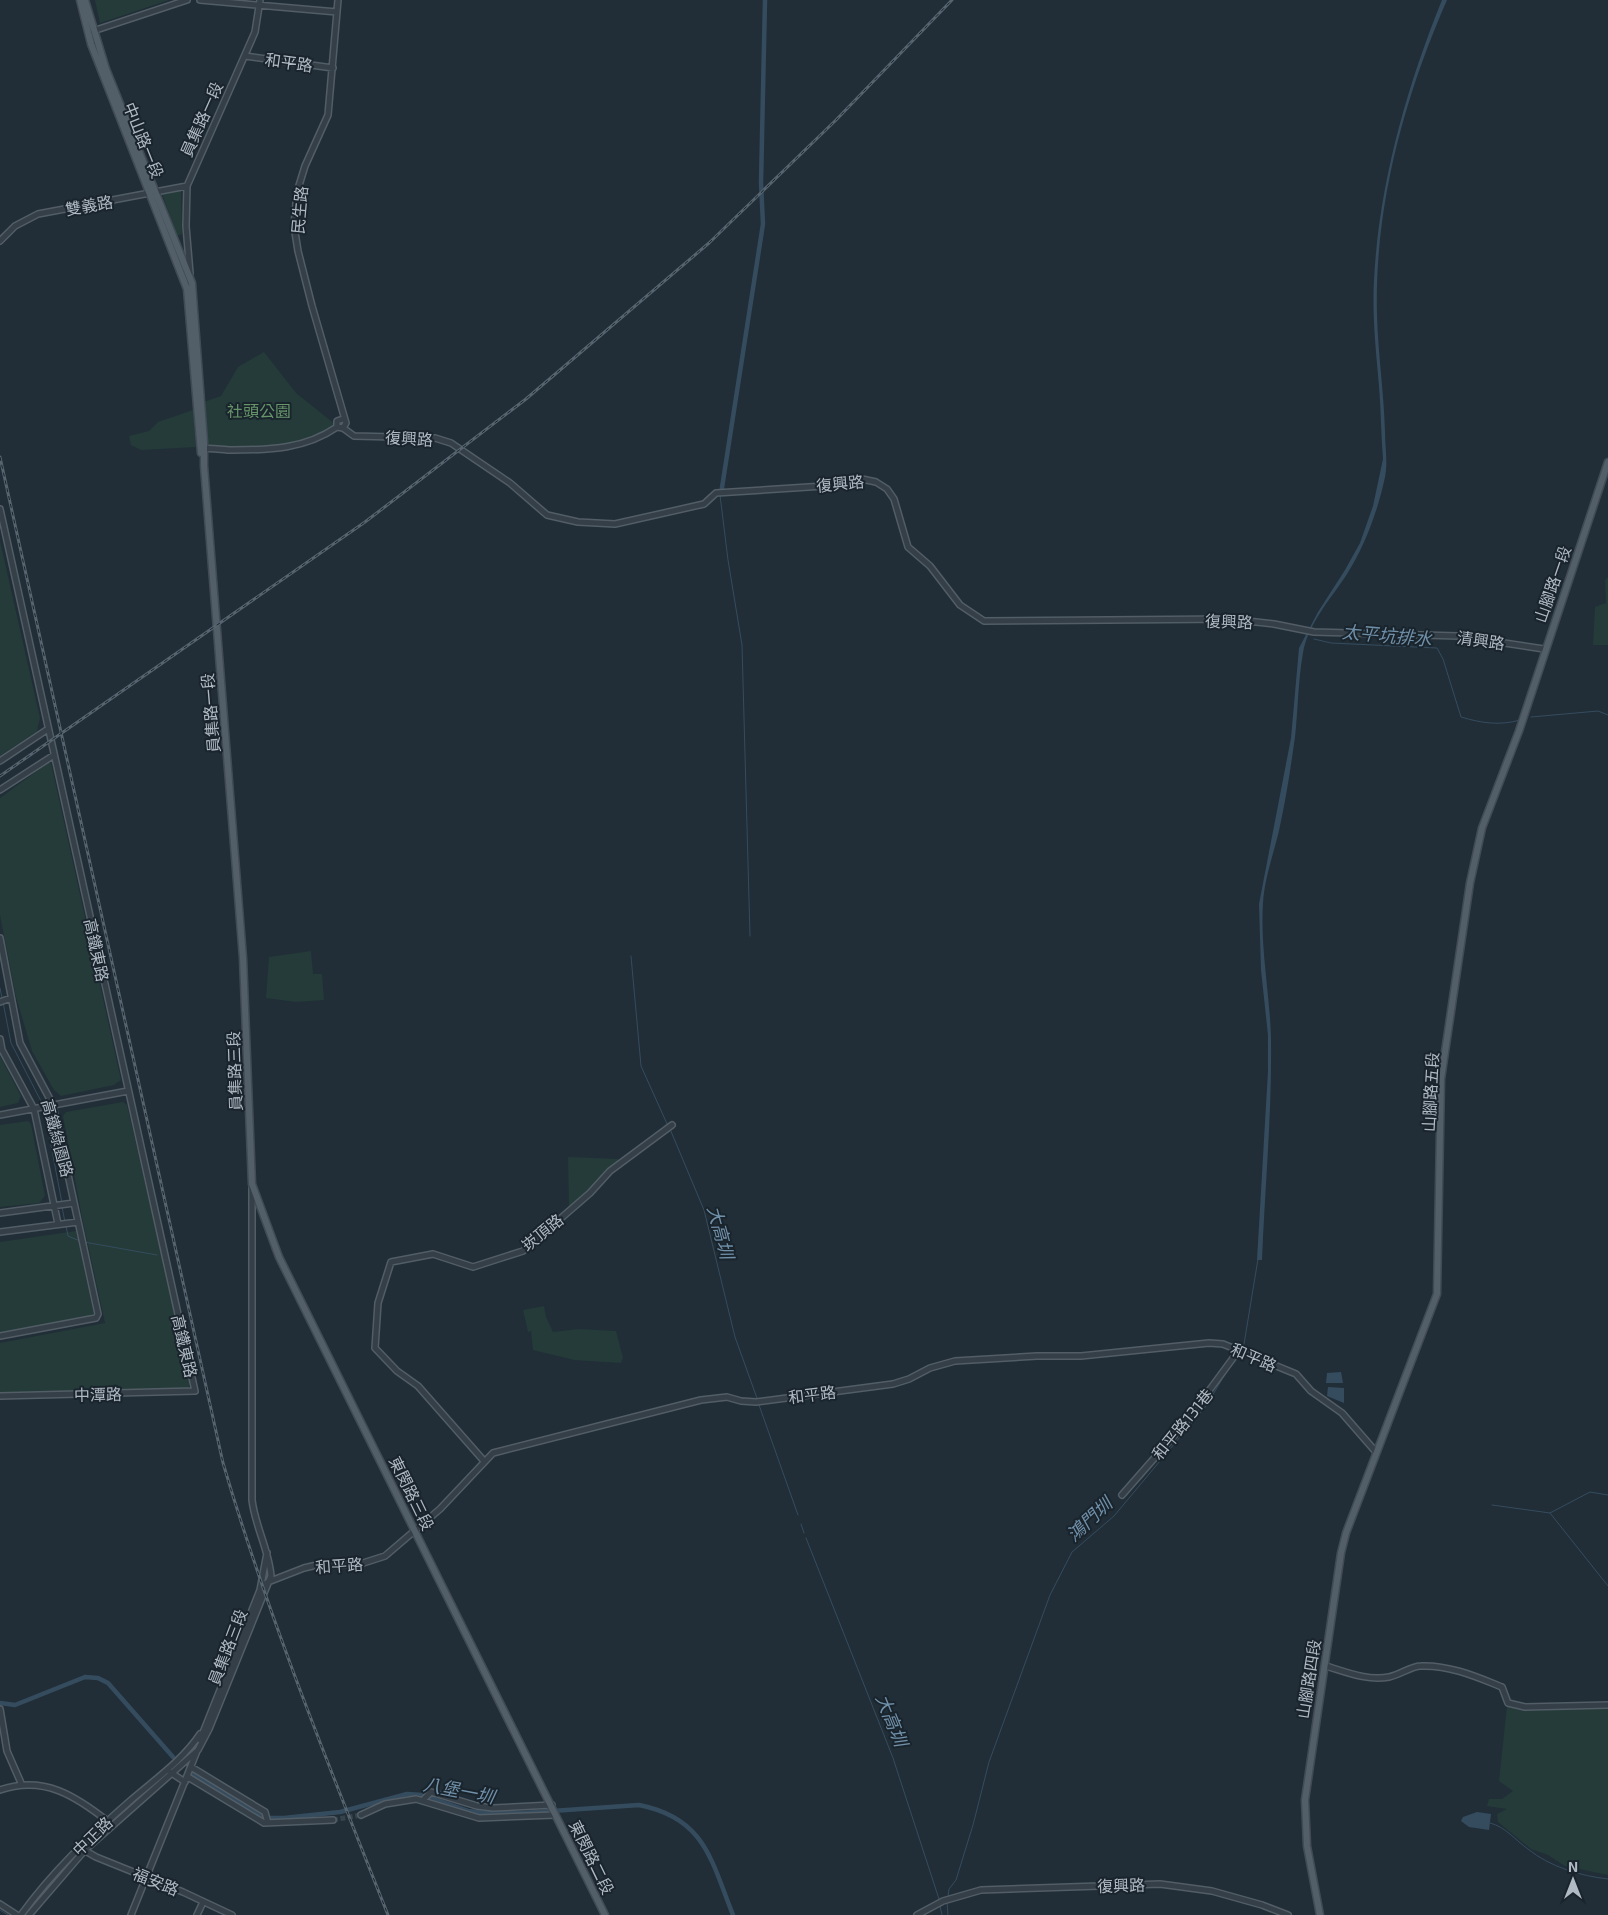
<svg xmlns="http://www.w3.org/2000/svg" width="1608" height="1915" viewBox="0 0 1608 1915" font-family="'Exo 2','Noto Sans TC',sans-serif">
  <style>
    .green { fill: #243b39 }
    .water { fill: #354c5f }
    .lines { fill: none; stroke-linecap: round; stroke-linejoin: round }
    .stream { stroke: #354c5f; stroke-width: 1 }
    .canal { stroke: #354c5f; stroke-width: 4.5 }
    .minor-tunnel { stroke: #36434c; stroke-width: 5; stroke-dasharray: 5 2.5; stroke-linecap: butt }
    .minor-casing { stroke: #525d66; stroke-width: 8 }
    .major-casing { stroke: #414b55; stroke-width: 9 }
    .minor { stroke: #343f48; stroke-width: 5 }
    .major { stroke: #525e68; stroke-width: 6 }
    .rail-casing { stroke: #56646f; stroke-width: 3 }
    .rail { stroke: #1a242c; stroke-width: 1; stroke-dasharray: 4; stroke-linecap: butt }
    .labels { text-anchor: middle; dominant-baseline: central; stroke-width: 4; stroke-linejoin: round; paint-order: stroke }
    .street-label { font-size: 16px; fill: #afbac5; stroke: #1a242c }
    .park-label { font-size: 16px; fill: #66956a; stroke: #1a242c }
    .water-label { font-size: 18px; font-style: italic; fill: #7090a9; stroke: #1a242c }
  </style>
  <rect width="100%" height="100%" fill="#212e37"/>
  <path class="green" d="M95 0H169L100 23Z
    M181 188 182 234 177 236 161 191Z
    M264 352 296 393 336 425 321 438 293 447 204 448 201 403 221 396 238 367Z
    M193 410 196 447 141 450 131 445 129 436 149 431 158 422Z
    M0 541 40 718 37 731 0 756Z
    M1608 577V645H1593L1595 607 1606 603 1605 580Z
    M48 763H51L121 1080 114 1085 61 1096 54 1090 32 1051 16 997 0 915V798Z
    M311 951 313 974H322L324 1000 296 1002 266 998 269 957Z
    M0 1056 21 1096 18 1103 0 1107Z
    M123 1102 127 1105 191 1383 188 1388 0 1393V1343L105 1323 83 1222 63 1116 66 1112Z
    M28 1121 31 1124 45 1196 39 1203 0 1207V1125Z
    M568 1157 618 1159V1162L592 1189 569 1208Z
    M76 1231 94 1315 0 1333V1242Z
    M544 1306 546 1317 553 1332 579 1329 616 1331 623 1358 621 1363 574 1360 533 1350 531 1331 528 1332 523 1310Z
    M1507 1706 1524 1711 1608 1708V1875L1565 1866 1548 1855 1531 1849 1498 1822 1497 1814 1507 1809 1487 1806 1489 1799H1502L1513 1791 1499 1781Z"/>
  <path class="water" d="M1442 0H1447C1404 98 1374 207 1377 315 1378 354 1384 393 1385 432 1385 448 1388 462 1385 477 1378 510 1365 546 1347 574 1331 599 1308 623 1303 653 1298 681 1298 709 1295 737 1291 765 1287 793 1281 821 1276 848 1265 874 1263 903 1260 948 1270 994 1271 1039 1272 1113 1265 1187 1262 1260H1257L1268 1071V1035L1261 970 1259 904 1291 738 1299 648 1318 612 1345 570 1360 543 1373 506 1383 459C1381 435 1381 410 1379 386 1376 351 1372 315 1374 280 1379 184 1406 89 1442 0Z
    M1341 1372 1343 1383H1326L1327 1373Z
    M1328 1387 1344 1388V1403L1327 1396Z
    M1477 1812 1491 1814 1489 1830 1469 1827 1461 1821 1463 1817Z"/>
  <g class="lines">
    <path class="stream" d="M720 495 728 560 742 645 750 936
      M1314 639 1331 643 1437 648 1443 659 1461 717C1481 723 1500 726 1520 720
      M1531 717 1598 711 1608 715
      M631 956 641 1066 668 1126
      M0 988 2 998
      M3 1002 11 1043 43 1105
      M44 1108 62 1203
      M670 1129 704 1210 735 1337 758 1401
      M62 1207 65 1222
      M66 1226 68 1236 80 1241
      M84 1242 157 1255
      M1240 1350 1244 1344 1258 1259
      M759 1405 798 1515
      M1492 1505 1550 1513 1608 1586
      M1550 1513 1590 1492 1608 1495
      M801 1524 804 1533
      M806 1538 893 1758 939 1899
      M1490 1823C1506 1827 1515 1840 1528 1849 1550 1867 1581 1876 1608 1879
      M948 1897 949 1889 956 1880 973 1825 989 1762 1050 1595 1072 1552 1114 1516 1206 1406 1230 1366
      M947 1901 948 1915
      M940 1906 942 1915
      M0 1910 8 1915"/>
    <path class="canal" d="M721 494 763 224 761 183 765 0
      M0 1703 15 1705 85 1677 98 1678 108 1683 173 1757
      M194 1774 263 1818H284L340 1812 407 1794 422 1795 468 1811 486 1813H523L639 1805C705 1818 711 1860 733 1915"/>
    <path class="minor-tunnel" d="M333 1820 361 1815"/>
    <defs>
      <path id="minor" d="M200 0 337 12
        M338 0 328 115 305 166 297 192 294 226 298 251 312 306 346 423 343 428 337 427V421L343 419
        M93 31 187 0
        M245 56 333 68
        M0 241 15 226 38 214 187 186
        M190 273 186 226 187 186 255 32 260 0
        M343 428 354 436 435 438 451 443 510 483 547 515 578 522 615 524 704 504 716 493 824 486 862 479 876 482 887 489 894 499 908 547 930 566 960 605 984 621 1229 619 1274 624 1314 632 1458 636 1544 649
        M201 449C211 447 222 450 232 450 270 450 305 449 337 427
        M0 509 195 1391 0 1396
        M0 761 48 729
        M0 790 54 755
        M0 938 20 1043 53 1105 98 1314 96 1318 0 1336
        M0 1002 11 998
        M0 1039 2 1050 34 1109 58 1224
        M0 1115 128 1091
        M0 1213 74 1203
        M0 1232 78 1222
        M484 1461 418 1386 397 1371 375 1348 378 1303 391 1262 433 1254 473 1267 523 1251 590 1193 610 1171 672 1125
        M1122 1495 1186 1422 1239 1350
        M261 1587 268 1582 304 1568 321 1564 357 1565 385 1556 440 1509 493 1453 701 1400 727 1397 741 1401 756 1402 893 1384 909 1379 930 1368 955 1361 1037 1356H1081L1209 1343 1223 1344 1296 1374 1311 1391 1342 1413 1376 1452
        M1326 1666C1346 1672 1367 1681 1389 1677 1400 1675 1411 1666 1421 1666 1450 1665 1477 1677 1502 1687L1508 1703 1525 1707 1608 1705
        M0 1709 7 1751 21 1783
        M200 1740 260 1590 267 1553
        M191 1767 265 1812 268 1823
        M170 1772 185 1782
        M188 1777 264 1823 333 1820
        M0 1790C44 1775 76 1796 110 1823
        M423 1800 431 1792 477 1806 493 1808 552 1805
        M361 1815 385 1804 416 1799 479 1818 555 1815
        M84 1850 96 1857 183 1892 232 1915
        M0 1904 17 1915
        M21 1915C52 1872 90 1836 130 1801 153 1781 183 1760 200 1734
        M29 1915 85 1850 198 1750 209 1729 271 1576C269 1550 255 1526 252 1500V1187
        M131 1915 197 1751
        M197 1915 203 1902
        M917 1915 943 1901 981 1890 1160 1884 1212 1891 1262 1905 1288 1915"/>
      <path id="major" d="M80 0 91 44 187 289 201 453
        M85 0 106 69 192 283 204 442V466L243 958 252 1184 279 1257 605 1915
        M1320 1915 1307 1846 1305 1800 1341 1553 1346 1533 1437 1294 1441 1079 1470 883 1482 828 1519 731 1608 462"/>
    </defs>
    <use href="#minor" class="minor-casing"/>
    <use href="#major" class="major-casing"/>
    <use href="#minor" class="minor"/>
    <use href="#major" class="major"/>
    <defs>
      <path id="rail" d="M0 457 223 1463C268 1616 329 1766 388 1915
        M0 776 365 522 526 399 709 243 836 120 952 0"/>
    </defs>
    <use href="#rail" class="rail-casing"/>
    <use href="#rail" class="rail"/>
  </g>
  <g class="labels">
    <g class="street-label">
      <text transform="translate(289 62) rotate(8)">和平路</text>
      <text transform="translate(201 119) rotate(-66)">員集路一段</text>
      <text transform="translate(144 140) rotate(68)">中山路一段</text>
      <text transform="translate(89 205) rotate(-10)">雙義路</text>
      <text transform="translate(299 210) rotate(-85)">民生路</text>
      <text transform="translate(409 438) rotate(3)">復興路</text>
      <text transform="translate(840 483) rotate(-6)">復興路</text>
      <text transform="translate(1552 584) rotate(-71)">山腳路一段</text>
      <text transform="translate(1229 621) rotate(2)">復興路</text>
      <text transform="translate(1481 640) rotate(8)">清興路</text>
      <text transform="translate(210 713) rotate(-95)">員集路一段</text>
      <text transform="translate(97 950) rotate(78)">高鐵東路</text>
      <text transform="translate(234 1071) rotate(-92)">員集路三段</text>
      <text transform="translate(1430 1092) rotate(-87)">山腳路五段</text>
      <text transform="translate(58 1138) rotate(75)">高鐵綠園路</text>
      <text transform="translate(542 1232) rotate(-39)">崁頂路</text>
      <text transform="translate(185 1346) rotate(77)">高鐵東路</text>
      <text transform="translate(1254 1357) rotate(23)">和平路</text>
      <text transform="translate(98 1394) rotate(-1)">中潭路</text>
      <text transform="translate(812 1394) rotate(-7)">和平路</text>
      <text transform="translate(1182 1424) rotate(-51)">和平路131巷</text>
      <text transform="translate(412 1493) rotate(64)">東閔路三段</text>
      <text transform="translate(339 1565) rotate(-4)">和平路</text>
      <text transform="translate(227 1647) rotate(-69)">員集路三段</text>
      <text transform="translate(1308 1679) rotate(-81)">山腳路四段</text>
      <text transform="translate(92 1836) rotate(-44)">中正路</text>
      <text transform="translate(592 1857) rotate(64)">東閔路二段</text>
      <text transform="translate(156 1881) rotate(22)">福安路</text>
      <text transform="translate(1121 1885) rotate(-2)">復興路</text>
    </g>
    <g class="park-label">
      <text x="259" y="410">社頭公園</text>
    </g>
    <g class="water-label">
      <text transform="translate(1387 635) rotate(5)">太平坑排水</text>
      <text transform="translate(721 1232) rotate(75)">大高圳</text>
      <text transform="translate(1089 1519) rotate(-43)">鴻門圳</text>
      <text transform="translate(892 1720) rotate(68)">大高圳</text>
      <text transform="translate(459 1790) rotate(11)">八堡一圳</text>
    </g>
  </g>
  <g transform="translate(1573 1880)" stroke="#1a242c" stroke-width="4" paint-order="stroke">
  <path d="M0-4L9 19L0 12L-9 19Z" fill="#afbac5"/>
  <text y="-8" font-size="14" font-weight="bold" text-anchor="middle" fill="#afbac5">N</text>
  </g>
</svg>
